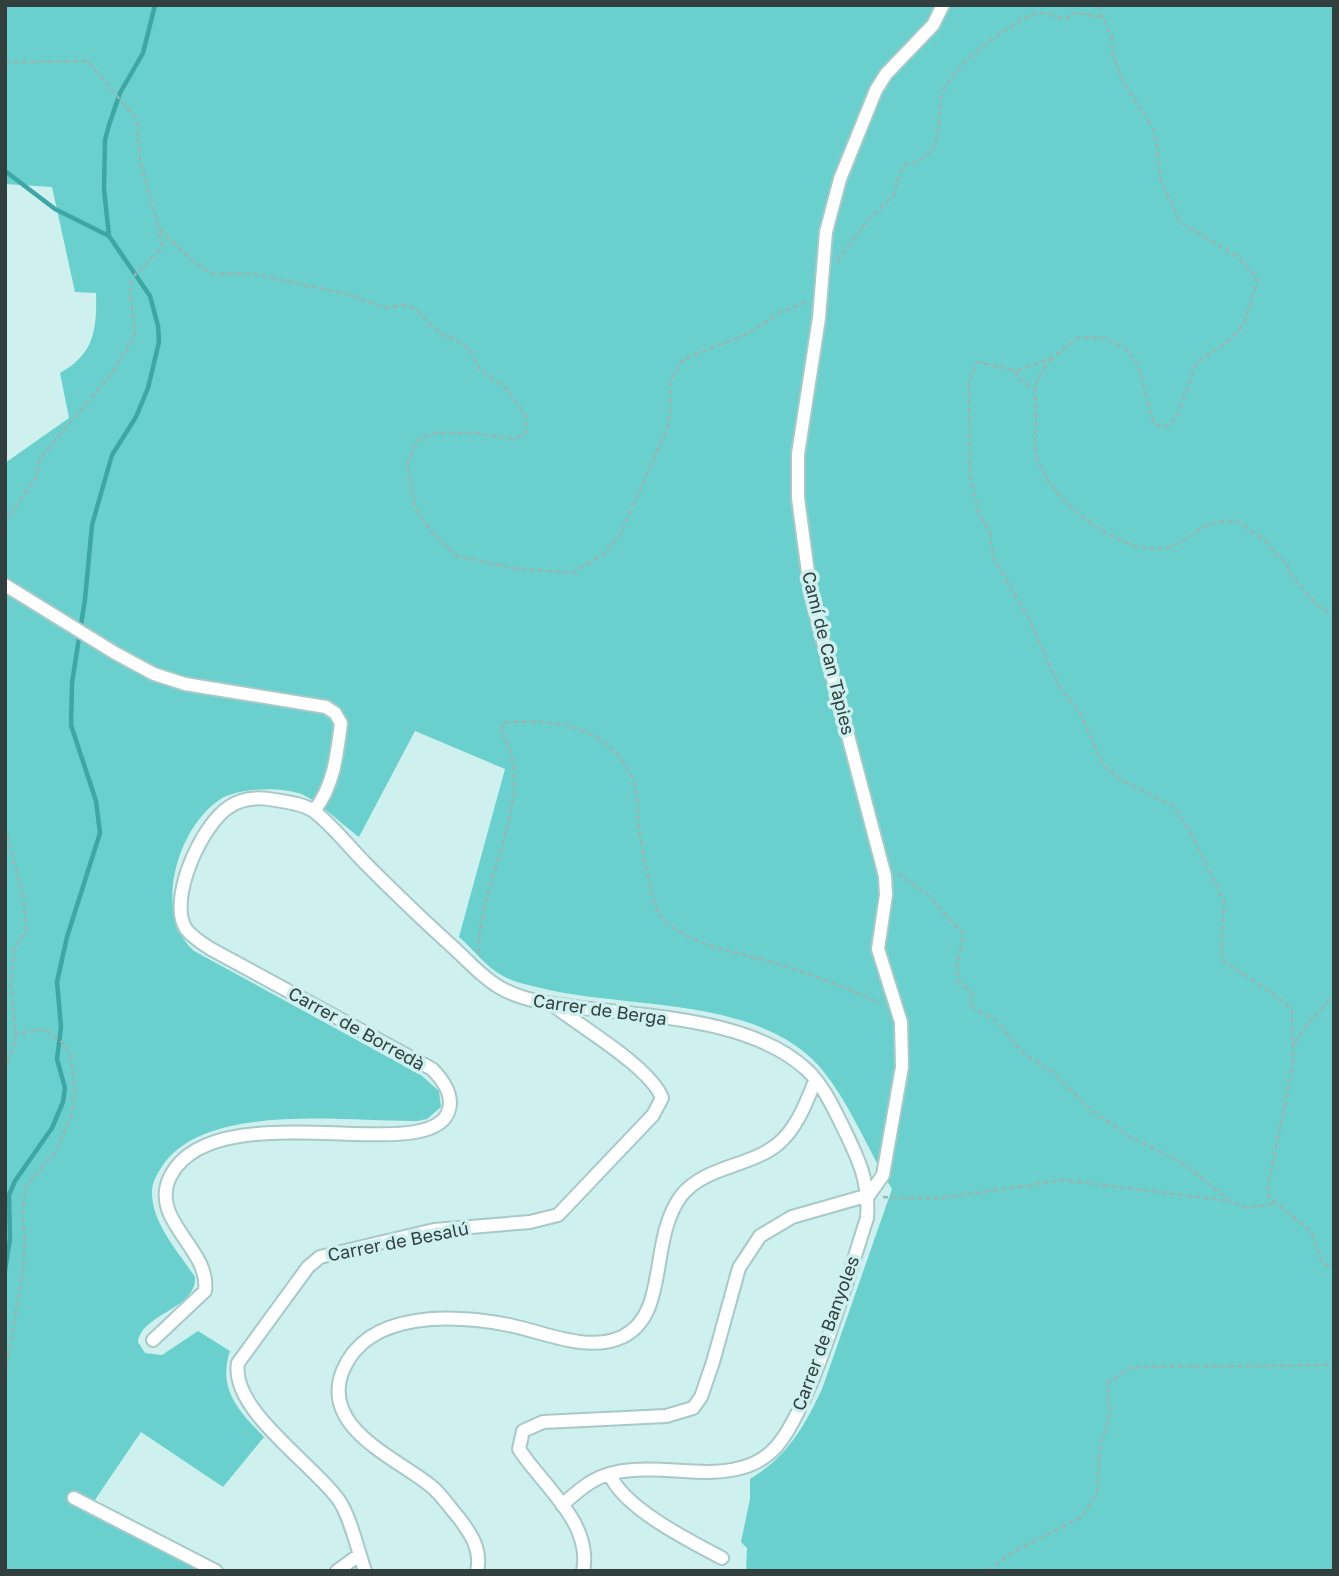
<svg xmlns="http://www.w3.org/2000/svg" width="1339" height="1576" viewBox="0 0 1339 1576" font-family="'Golos Text',sans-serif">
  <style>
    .green { fill: #6ad0cd }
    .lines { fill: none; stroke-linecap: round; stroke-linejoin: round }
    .stream { stroke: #3ca7a5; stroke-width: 4.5 }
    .minor-casing { stroke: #a7c9c8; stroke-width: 16 }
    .path { stroke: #98b5b3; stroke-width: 2.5; stroke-dasharray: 5 3.5; stroke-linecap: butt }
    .minor { stroke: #fff; stroke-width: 12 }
    .labels { text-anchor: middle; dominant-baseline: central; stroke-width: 7; stroke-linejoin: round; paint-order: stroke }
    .street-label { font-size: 18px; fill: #31403f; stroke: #cef1ef }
  </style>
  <rect width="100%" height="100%" fill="#cef1ef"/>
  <path class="green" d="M5 5H1334V1571H746L747 1548 741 1542 750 1499V1479C787 1457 804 1427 822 1389L892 1189C867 1149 849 1100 818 1065 757 998 630 1008 549 990 534 986 517 984 503 976 487 968 473 949 459 937L505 769 415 731 359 837C344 826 314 797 298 793 278 787 243 788 224 797 178 823 151 913 194 951L421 1075 439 1091 441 1107 427 1119 417 1121C348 1122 212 1102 165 1162 159 1171 152 1181 152 1191 151 1223 179 1252 195 1277 197 1309 142 1313 138 1342L145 1353 162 1355 198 1331 230 1351C217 1390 240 1412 264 1437L223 1487 141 1432 86 1513 205 1571H5V463L69 418 60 373C94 354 97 330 96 293L75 292 52 187 5 184Z"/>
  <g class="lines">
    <path class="stream" d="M5 171 55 209 109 236
      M5 1271 10 1239 9 1195 15 1181 52 1128 63 1102 65 1088 57 1059 61 1027 57 982 67 937 100 833 96 801 71 725 72 683 85 599 92 525 112 455 136 417 148 388 159 342 158 326 150 296 109 236 104 189 105 140 109 125 120 93 143 53 155 5"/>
    <defs>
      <path id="minor" d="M5 585 115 653 154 674 185 684 326 707 335 713 341 723C337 754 334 786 314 811
        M869 1195 883 1175 902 1067 901 1022 878 949 886 895 885 876 811 595 798 498V454L819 318 826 232 840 179 876 90 886 74 933 25 943 5
        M153 1340 205 1291C211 1248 147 1220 171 1175 207 1108 354 1143 415 1132 457 1125 459 1096 432 1069L211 949C203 944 192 937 186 929 167 900 202 824 229 807 243 797 259 797 275 800 287 802 305 804 315 812 334 827 350 848 367 865 396 894 425 922 455 949 469 962 482 977 499 987 526 1003 560 1005 591 1009 657 1017 755 1021 807 1070 822 1084 832 1105 841 1123 857 1156 870 1180 867 1218 850 1270 808 1420 771 1452 754 1468 729 1472 706 1472 672 1472 622 1462 591 1482 581 1488 571 1497 562 1505
        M610 1475C625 1509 690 1541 722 1558
        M74 1498 216 1571
        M337 1571 359 1555
        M365 1571C358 1551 350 1515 338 1499 312 1463 230 1409 238 1363L308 1267 320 1257 434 1230 530 1222 558 1215 653 1115 662 1098C650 1067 581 1027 553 1005
        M477 1571C482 1550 471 1534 459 1518 450 1508 442 1495 431 1486 397 1458 319 1428 343 1370 369 1309 456 1315 509 1325 544 1332 588 1353 622 1337 670 1314 648 1241 681 1196 704 1166 750 1167 778 1144 797 1128 806 1103 815 1081
        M583 1571C593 1523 542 1485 519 1449L523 1431 543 1422 666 1416 693 1408 701 1397 713 1362 739 1268 760 1236 792 1217 869 1195"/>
    </defs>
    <use href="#minor" class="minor-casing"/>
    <path class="path" d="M1097 5 1112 38V52L1123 81 1155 132 1160 178 1181 223 1238 257 1255 275 1257 283 1243 326 1226 343 1197 362 1178 414 1167 426H1159L1153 421 1138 365 1126 349 1105 338 1078 337 1052 358 1016 371 977 362 969 382 970 476 979 514 990 533 993 557 1029 619 1059 686 1079 711 1104 766 1119 779 1173 806 1192 835 1224 902 1221 948 1224 961C1237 971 1287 1001 1292 1011L1293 1063 1267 1191 1270 1198 1311 1231 1322 1262 1334 1269
      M5 62 88 61 137 120 140 161 159 229 196 264 213 274 249 273 351 295 384 308 404 305 414 308 443 336 453 338 471 351 479 369 506 388 526 416V433L515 439 474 433H435L419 440 407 463 415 507 430 530 456 556 512 568 572 573 604 554 621 533 669 424 671 380 683 359 749 333 779 313 806 302
      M837 261 869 219 893 196 903 165C955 157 929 115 947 84 964 56 1003 31 1030 15L1042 13 1066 19 1072 13 1101 17
      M1052 358C1030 386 1036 383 1036 416 1036 432 1032 445 1039 463 1054 502 1113 547 1154 549 1180 551 1194 527 1217 522 1224 521 1232 522 1238 522L1266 541 1274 553 1287 563 1290 574 1318 606 1334 616
      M1016 371 1017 378 1033 388
      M5 522 37 476 40 458 110 376 135 335 130 292 132 278 162 248 159 229
      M5 827 24 901 26 931 15 947 11 983 16 1040 5 1068
      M898 874 929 896 964 935 957 963 958 981 972 993 970 1006 995 1020 1023 1053 1051 1071 1091 1110 1129 1136 1186 1165 1230 1201 1247 1208 1277 1203
      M479 953C476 884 541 794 501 732L504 723C561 716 625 732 637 796 639 806 637 817 639 828 641 845 645 863 649 880 652 895 655 913 667 923 700 949 743 953 781 965 814 975 849 989 880 1003
      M1295 1043 1304 1028 1334 995
      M883 1197 936 1199 1063 1180 1229 1201
      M5 1374 23 1272 25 1240 22 1213 26 1186 56 1151 73 1112 75 1088 70 1054 63 1043 44 1029 16 1034
      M989 1571 1008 1555 1083 1516 1097 1492 1100 1449 1110 1412 1107 1384 1132 1367 1334 1365"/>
    <use href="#minor" class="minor"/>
  </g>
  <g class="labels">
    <g class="street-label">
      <text transform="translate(829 653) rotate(76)">Camí de Can Tàpies</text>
      <text transform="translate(600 1009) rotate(8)">Carrer de Berga</text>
      <text transform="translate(357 1028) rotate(29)">Carrer de Borredà</text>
      <text transform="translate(398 1241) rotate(-11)">Carrer de Besalú</text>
      <text transform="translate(825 1333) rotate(-70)">Carrer de Banyoles</text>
    </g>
  </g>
  <rect width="1339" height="1576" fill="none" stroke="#31403f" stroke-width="14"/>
</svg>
